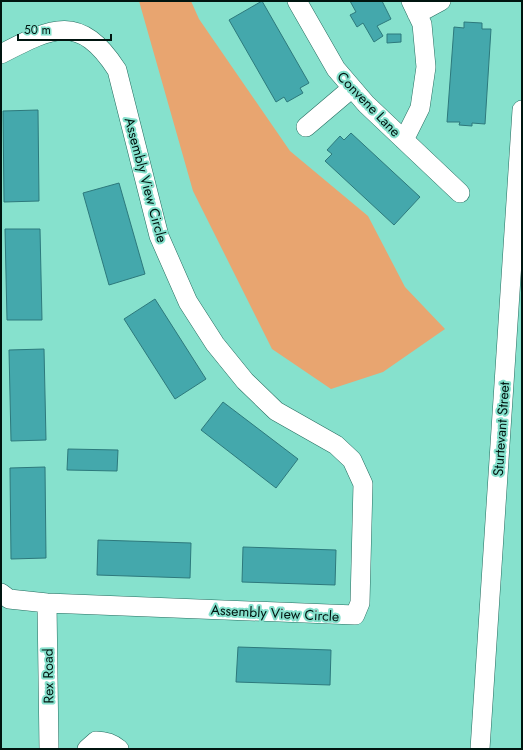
<svg xmlns="http://www.w3.org/2000/svg" width="523" height="750" viewBox="0 0 523 750" font-family="Jost,sans-serif">
  <style>
    .green { fill: #e8a570 }
    .building { fill: #44a8ac; stroke: #2d797c }
    .lines { fill: none; stroke-linecap: round; stroke-linejoin: round }
    .minor-casing { stroke: #256c5f; stroke-width: 20 }
    .minor { stroke: #fff; stroke-width: 19 }
    .labels { text-anchor: middle; dominant-baseline: central; stroke-width: 4; stroke-linejoin: round; paint-order: stroke }
    .street-label { font-size: 14px; fill: #001510; stroke: #86e1cd }
  </style>
  <rect width="100%" height="100%" fill="#86e1cd"/>
  <path class="green" d="M139 1H191L199 19 290 151 368 216 405 287 445 329 383 372 331 389 272 349 193 191Z"/>
  <path class="building" d="M262 1 309 83 300 88 303 93 287 102 284 97 276 102 229 20Z
    M350 1H382L391 19 377 26 383 36 374 42 363 23 357 27 350 15 356 12Z
    M464 22 482 23V29H491L485 124 472 123V126L459 125 460 122H447L454 27 464 28Z
    M387 34H401V42L387 43Z
    M38 110 39 201 4 202 3 111Z
    M351 133 420 197 394 225 325 161 332 154 327 150 340 136 344 140Z
    M119 183 145 274 109 285 83 193Z
    M5 229H40L42 320H7Z
    M155 299 206 379 175 399 124 319Z
    M44 349 46 440 11 441 9 350Z
    M223 402 298 459 276 488 201 430Z
    M68 449 118 450 117 471 67 470Z
    M45 467 46 558 11 559 10 468Z
    M98 540 191 543 190 578 97 575Z
    M243 547 336 550 335 585 242 582Z
    M238 647 331 650 330 685 236 682Z"/>
  <g class="lines">
    <defs>
      <path id="minor" d="M297 1 336 69 366 104 460 193
        M417 14 441 1
        M1 54C53 27 80 13 117 70L159 236 188 302 215 344 245 381 276 411 336 445 352 460 363 484 360 603 355 615 47 603 9 599 1 593
        M306 127 352 88
        M404 140 420 108 426 67 422 24 411 1
        M47 603 49 749
        M87 749 96 741C104 741 112 743 119 749
        M480 749 522 110"/>
    </defs>
    <use href="#minor" class="minor-casing"/>
    <use href="#minor" class="minor"/>
  </g>
  <g class="labels">
    <g class="street-label">
      <text transform="translate(369 104) rotate(46)">Convene Lane</text>
      <text transform="translate(146 180) rotate(75)">Assembly View Circle</text>
      <text transform="translate(501 429) rotate(-86)">Sturtevant Street</text>
      <text transform="translate(275 613) rotate(3)">Assembly View Circle</text>
      <text transform="translate(48 676) rotate(-91)">Rex Road</text>
    </g>
  </g>
  <rect width="523" height="750" fill="none" stroke="#001510" stroke-width="4"/>
  <path d="M18 34v6h93v-6" fill="none" stroke="#001510" stroke-width="2"/>
  <text x="24" y="34" font-size="12" fill="#001510" stroke="#86e1cd" stroke-width="3" paint-order="stroke">50 m</text>
</svg>
